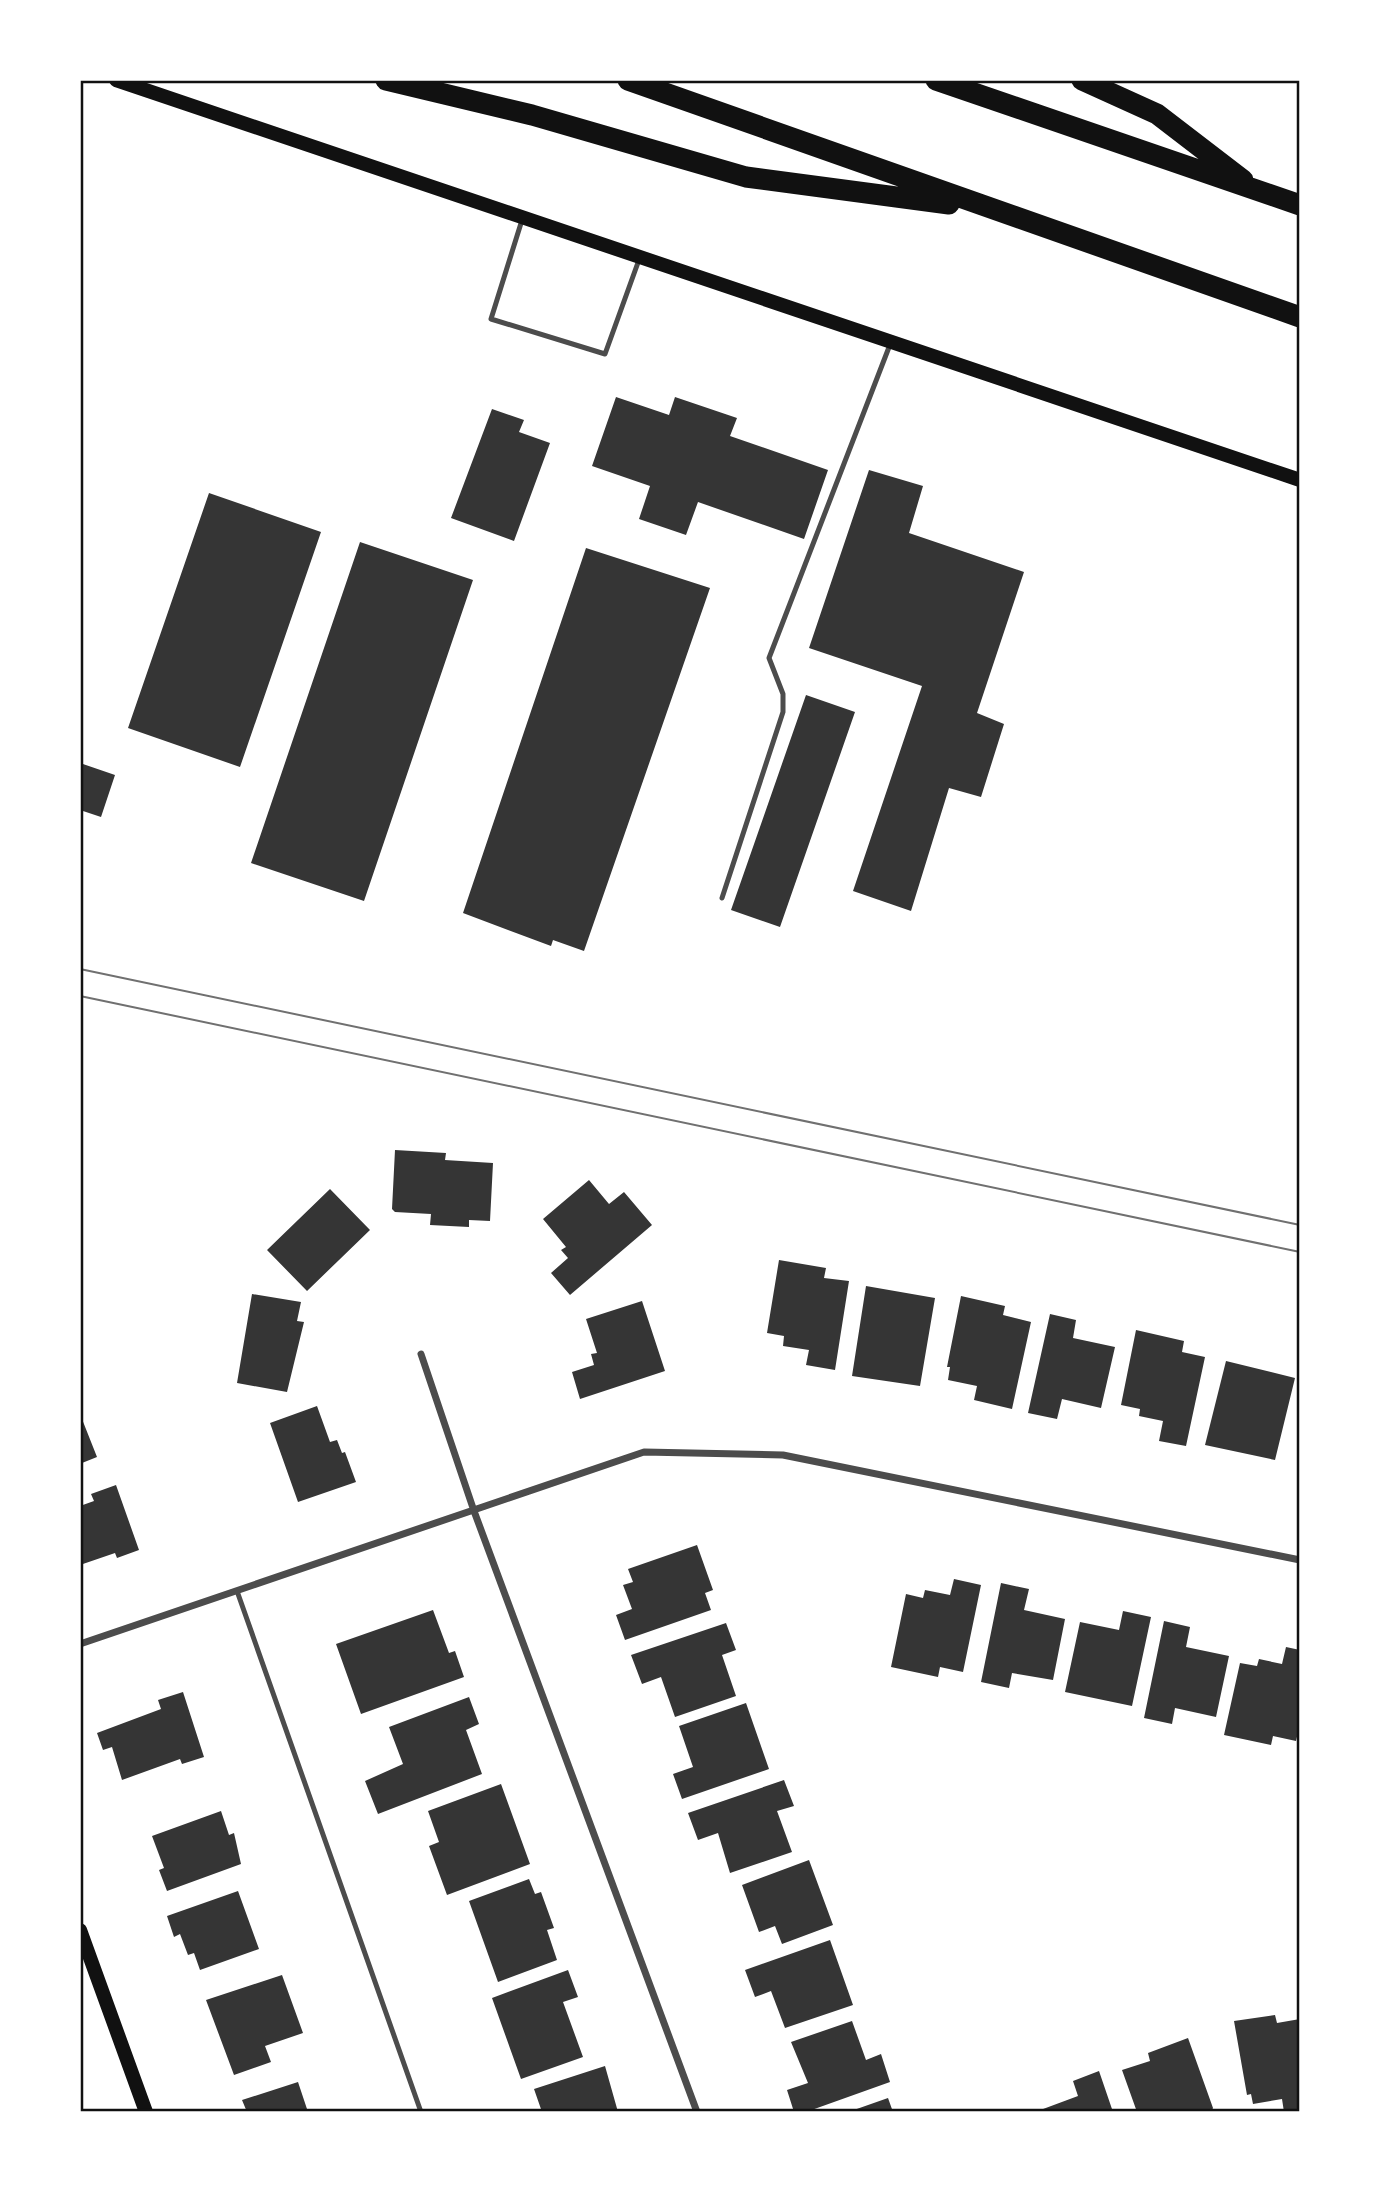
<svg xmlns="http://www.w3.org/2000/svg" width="1380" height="2192" viewBox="0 0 1380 2192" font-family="Commissioner,sans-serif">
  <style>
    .building { fill: #353535 }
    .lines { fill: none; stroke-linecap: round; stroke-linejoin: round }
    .service { stroke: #4c4c4c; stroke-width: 5 }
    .minor { stroke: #4c4c4c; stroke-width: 7 }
    .secondary { stroke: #111; stroke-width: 14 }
    .motorway { stroke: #111; stroke-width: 21 }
    .tram { stroke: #707070; stroke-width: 2 }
    .neatline { fill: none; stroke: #111; stroke-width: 2.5 }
  </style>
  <rect width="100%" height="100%" fill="#fff"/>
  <path class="building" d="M616 397 669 415 675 397 737 418 730 436 828 470 804 539 698 502 686 535 639 519 650 486 592 466Z
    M492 409 524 420 519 432 550 443 514 541 451 518Z
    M869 470 923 486 909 533 1024 572 977 713 1004 724 981 797 949 788 911 911 853 891 922 686 809 648Z
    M209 493 321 532 240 767 128 728Z
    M360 542 473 580 364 901 251 863Z
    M586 548 710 588 584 951 553 940 551 946 463 913Z
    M806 695 855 712 780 927 731 910Z
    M80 763 115 775 101 817 80 810Z
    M395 1150 446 1153 445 1160 493 1163 490 1221 469 1220V1227L430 1225 431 1214 395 1212 392 1209Z
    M589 1180 609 1204 624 1192 652 1225 570 1295 551 1273 568 1258 561 1250 566 1247 543 1219Z
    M330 1189 370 1230 307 1291 267 1250Z
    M779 1260 826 1268 824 1278 849 1281 835 1370 806 1365 809 1350 783 1346 784 1336 767 1333Z
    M866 1286 935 1298 920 1386 852 1376Z
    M252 1294 301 1302 297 1321 304 1322 287 1392 237 1383Z
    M961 1296 1005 1306 1003 1315 1031 1322 1012 1409 974 1400 977 1386 948 1380 950 1367H947Z
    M642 1301 665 1371 580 1399 572 1372 594 1365 591 1354 597 1353 586 1319Z
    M1050 1314 1076 1320 1073 1338 1115 1347 1101 1408 1062 1399 1057 1419 1028 1413Z
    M1136 1330 1184 1341 1182 1352 1205 1357 1186 1446 1159 1441 1163 1421 1139 1416 1140 1409 1121 1405Z
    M1226 1361 1295 1378 1275 1460 1205 1445Z
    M317 1406 330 1442 337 1440 342 1453 345 1452 356 1482 298 1502 270 1423Z
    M80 1414 97 1457 82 1463 80 1459Z
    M116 1485 139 1550 117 1558 115 1553 80 1565V1506L94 1501 91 1494Z
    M697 1545 713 1590 705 1593 711 1610 625 1640 616 1615 632 1609 623 1585 633 1582 628 1569Z
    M954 1579 981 1585 963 1672 940 1667 938 1677 891 1667 906 1594 923 1598 925 1590 950 1595Z
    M1001 1583 1029 1589 1024 1610 1065 1619 1053 1680 1012 1673 1009 1688 981 1682Z
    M433 1610 449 1653 455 1651 464 1677 361 1714 336 1644Z
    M1123 1611 1151 1617 1132 1706 1065 1692 1080 1622 1119 1630Z
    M1164 1621 1190 1627 1186 1647 1229 1656 1216 1717 1175 1708 1172 1724 1144 1718Z
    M726 1623 736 1650 722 1655 736 1696 675 1717 661 1677 642 1684 631 1655Z
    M1286 1647 1300 1650V1724L1296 1741 1273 1736 1271 1745 1224 1735 1240 1663 1257 1666 1259 1659 1282 1664Z
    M183 1692 204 1757 182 1764 180 1759 122 1780 112 1747 103 1750 97 1733 161 1709 158 1700Z
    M469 1697 479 1724 466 1730 482 1774 378 1814 365 1781 403 1764 389 1727Z
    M746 1703 769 1769 682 1799 673 1774 693 1767 679 1726Z
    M784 1780 794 1806 777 1811 792 1852 730 1873 718 1833 698 1840 688 1813Z
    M501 1784 530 1864 447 1895 429 1846 439 1842 428 1811Z
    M221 1811 229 1835 234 1833 241 1864 167 1891 159 1870 164 1868 152 1836Z
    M809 1860 833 1925 782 1944 775 1926 759 1932 742 1885Z
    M529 1879 535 1894 541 1892 554 1928 547 1930 557 1960 498 1982 469 1901Z
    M238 1891 259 1949 200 1970 194 1953 188 1955 180 1934 174 1937 167 1916Z
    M830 1940 853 2005 785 2028 771 1991 755 1997 745 1970Z
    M568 1970 578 1997 563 2002 583 2057 521 2079 492 1998Z
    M282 1975 303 2033 265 2046 271 2062 234 2075 206 2000Z
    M1275 2015 1277 2023 1300 2019V2111L1284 2112 1282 2099 1253 2104 1251 2094 1247 2095 1234 2021Z
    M852 2021 866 2060 881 2054 890 2082 806 2112H794L787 2090 808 2083 791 2042Z
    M1188 2038 1213 2108 1211 2112H1137L1122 2070 1150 2061 1148 2053Z
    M605 2066 618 2112H542L534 2089Z
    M1099 2071 1113 2112H1035L1078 2096 1073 2081Z
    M298 2082 308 2112H247L242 2100Z
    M888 2098 893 2112H851V2111Z"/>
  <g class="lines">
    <path class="service" d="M522 220 491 319 605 354 640 257
      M722 898 783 712V694L769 658 891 342
      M237 1591 421 2112"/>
    <path class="minor" d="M421 1354 474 1511 697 2112
      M80 1644 644 1452 783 1455 1300 1560"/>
    <path class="secondary" d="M116 80 1300 480
      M80 1930 146 2112"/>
    <path class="motorway" d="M386 80 532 115 746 177 949 204
      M628 80 1300 317
      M936 80 1300 205
      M1082 80 1157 114 1243 180"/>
    <path class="tram" d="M80 969 1300 1225
      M80 996 1300 1252"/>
  </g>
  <rect width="1380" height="2192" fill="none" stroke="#ffffff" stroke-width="164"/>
  <rect x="82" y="82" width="1216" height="2028" class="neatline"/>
</svg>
